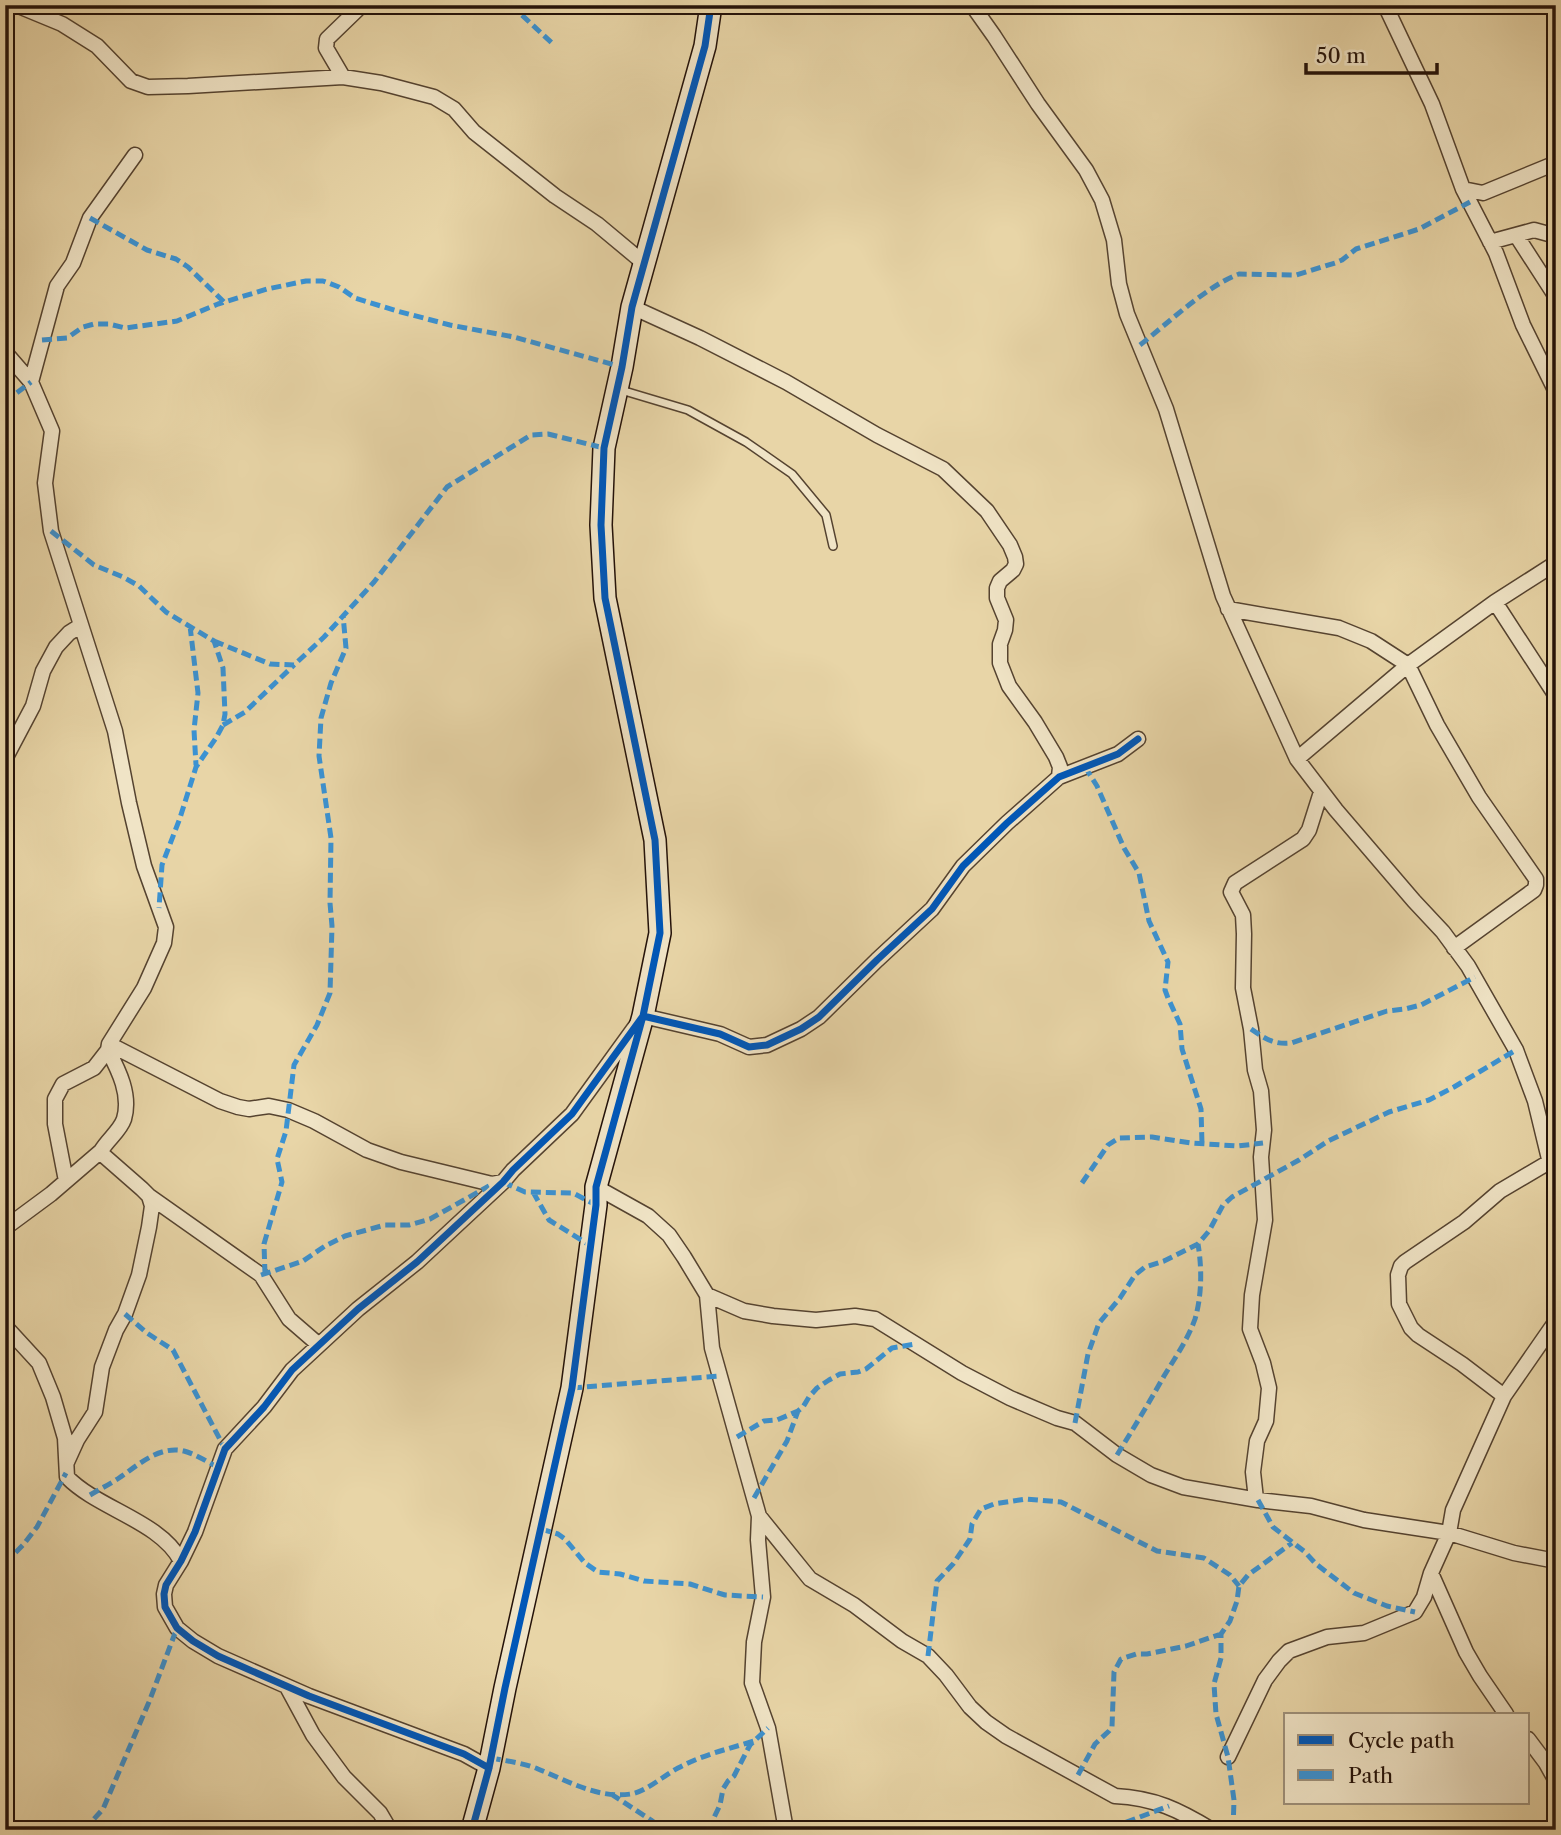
<svg xmlns="http://www.w3.org/2000/svg" width="1561" height="1835" viewBox="0 0 1561 1835" font-family="'Libre Caslon Text',serif">
  <style>
    .lines { fill: none; stroke-linecap: round; stroke-linejoin: round }
    .lane-casing { stroke: #554330; stroke-width: 10 }
    .street-casing { stroke: #554330; stroke-width: 17 }
    .secondary-casing { stroke: #241209; stroke-width: 24 }
    .lane { stroke: #f0e4c6; stroke-width: 7 }
    .street { stroke: #f0e4c6; stroke-width: 14 }
    .secondary { stroke: #f0e4c6; stroke-width: 21 }
    .quiet { stroke: #3b92d2; stroke-width: 5; stroke-dasharray: 10 5; stroke-linecap: butt }
    .cycleway-casing { stroke: #f0e4c6; stroke-width: 11 }
    .cycleway { stroke: #0057b8; stroke-width: 7 }
  </style>
  <rect width="100%" height="100%" fill="#e8d5a7"/>
  <filter id="stains"><feTurbulence type="fractalNoise" baseFrequency=".00286" numOctaves="4"/><feColorMatrix values="0 0 0 0 .2 0 0 0 0 .09 0 0 0 0 .02 0 0 0 .5 -.17"/></filter>
  <radialGradient id="worn" r=".72"><stop offset=".6" stop-color="#630" stop-opacity="0"/><stop offset="1" stop-color="#630" stop-opacity=".3"/></radialGradient>
  <g class="lines">
    <defs>
      <path id="lane" d="M621 390 688 410 746 442 792 474 826 515 833 546"/>
      <path id="street" d="M16 5 62 24 97 46 131 81 148 87 188 86 343 77 381 83 434 97 454 109 474 132 555 196 597 224 645 264
        M972 5 994 36 1038 104 1086 170 1102 200 1114 240 1119 284 1127 314 1166 409 1223 596 1297 759 1336 810 1414 901 1443 932 1468 966 1516 1050 1535 1101 1550 1163 1556 1176
        M1385 5 1432 104 1463 189 1496 253 1523 325 1556 392
        M343 77 326 48 327 39 357 10 360 5
        M1463 189 1483 193 1556 163
        M1516 235 1556 297
        M1490 242 1534 230 1556 236
        M632 307 700 338 786 382 877 435 943 469 987 511 1010 545 1015 557 1016 564 1013 570 1000 581 997 588V598L1006 620 1005 630 1000 644V663L1009 686 1035 722 1056 757 1060 767 1059 777
        M5 352 31 382 52 431 45 483 51 531 115 731 129 803 144 866 166 927 164 943 144 988 109 1044 108 1050C119 1071 131 1095 124 1119 120 1131 107 1140 101 1151L102 1154 142 1189 149 1196 152 1206 149 1227 139 1275 125 1314 116 1330 102 1367 95 1412 77 1440 67 1462
        M31 382 57 286 73 263 90 218 135 155
        M1495 602 1556 696
        M1228 609 1339 628 1371 641 1408 665 1437 725 1479 797 1536 879V885L1534 890 1454 948
        M5 759 33 706 43 671 56 647 69 633 80 626
        M1297 759 1408 665 1495 602 1556 563
        M109 1044 220 1101 238 1107 249 1109 269 1106 288 1110 314 1121 367 1150 401 1162 492 1184 503 1182
        M66 1181 55 1124V1099L63 1084 94 1068 108 1050
        M596 1187 648 1216 669 1235 684 1257 707 1295 712 1348 759 1516 758 1540 763 1597 754 1642 752 1683 768 1728 786 1830
        M149 1196 261 1275 289 1319 319 1345
        M5 1228 51 1194 101 1151
        M707 1295 744 1311 773 1316 816 1320 855 1316 875 1319 962 1373 1010 1398 1057 1418 1075 1423 1117 1455 1151 1475 1183 1487 1258 1500 1311 1506 1364 1520 1449 1533 1514 1553 1556 1561
        M5 1326 39 1363 53 1397 65 1438 67 1477C98 1509 160 1521 181 1561
        M1504 1396 1462 1364 1418 1335 1411 1328 1399 1304 1398 1275 1401 1266 1405 1262 1464 1222 1500 1191 1556 1158
        M1256 1499 1253 1472 1257 1441 1266 1421 1269 1388 1263 1363 1250 1329 1252 1295 1265 1220 1261 1157 1264 1130 1261 1091 1255 1070 1251 1029 1243 988 1244 934 1243 915 1231 892 1235 883 1303 839 1309 830 1321 792
        M759 1516 810 1579 854 1605 902 1641 928 1656 946 1675 970 1707 986 1722 1006 1736 1115 1796C1155 1798 1179 1810 1212 1830
        M1431 1573 1466 1652 1480 1676 1506 1714
        M287 1687 313 1735 344 1777 380 1813 390 1830
        M1528 1739 1546 1763 1556 1781
        M1228 1757 1265 1680 1279 1661 1289 1651 1327 1637 1364 1633 1415 1612 1424 1597 1431 1573 1449 1533 1453 1510 1504 1396 1556 1321
        M489 1768 464 1754 309 1696 218 1656 193 1641 177 1628 165 1607 164 1594 166 1585 181 1561 195 1532 225 1449 264 1407 292 1370 358 1309 417 1262 503 1182 513 1170 572 1114 643 1016 720 1034 749 1047 767 1045 801 1029 819 1017 877 960 932 909 963 866 1007 823 1059 777 1118 754 1138 739"/>
      <path id="secondary" d="M472 1830 489 1768 505 1688 572 1388 596 1205V1187L643 1016 660 933 655 840 605 598 601 525 604 448 622 367 632 307 705 46 711 5"/>
    </defs>
    <use href="#lane" class="lane-casing"/>
    <use href="#street" class="street-casing"/>
    <use href="#secondary" class="secondary-casing"/>
    <use href="#lane" class="lane"/>
    <use href="#street" class="street"/>
    <use href="#secondary" class="secondary"/>
    <path class="quiet" d="M511 5 553 44
      M603 5 619 9 647 5
      M670 5 682 9 695 5
      M90 218 147 250 176 259 188 267 224 302
      M42 340 67 338 83 327 94 324H109L125 328 177 321 218 304 267 289 306 281H323L339 287 355 298 397 311 450 325 514 337 622 367
      M1140 345C1167 324 1208 285 1239 274L1296 275 1335 263 1342 260 1356 249 1419 229 1470 202
      M5 402 31 382
      M51 531 94 565 123 577 139 586 166 612 214 641 223 668 225 714 223 725 216 738 196 767 180 818 162 865 159 908
      M190 626 198 693 194 730 196 765
      M214 641 270 664 294 665 324 637 374 582 447 487 531 435 548 434 604 448
      M223 725 245 712 294 665
      M1085 767 1097 786 1124 848 1139 873 1149 921 1168 962 1165 990 1168 998 1180 1024 1182 1049 1201 1109 1202 1144
      M1251 1029C1264 1038 1274 1045 1291 1043L1387 1011 1405 1009 1421 1005 1475 977
      M503 1182 525 1192 573 1193 596 1205
      M1082 1183 1108 1145 1119 1138 1152 1137 1191 1143 1238 1146 1263 1143
      M533 1192 549 1220 591 1246
      M265 1274 264 1244 282 1182 277 1159 286 1131 294 1065 317 1025 330 993 332 926 330 903 331 838 319 756 321 718 331 683 346 648 343 615
      M261 1275 303 1261 325 1246 345 1236 385 1225H409L430 1219 489 1186
      M125 1314 147 1333 173 1350 225 1449
      M572 1388 720 1376
      M1075 1423 1088 1354 1099 1323 1120 1298 1135 1275 1145 1267 1164 1261 1198 1244 1209 1231 1223 1205 1232 1197 1299 1160 1328 1141 1389 1112 1429 1100 1454 1087 1516 1050
      M737 1437 764 1421 777 1420 798 1411 803 1407 809 1397 817 1388 829 1380 840 1374 858 1372 866 1369 892 1348 915 1344
      M1117 1455C1133 1429 1149 1403 1164 1376 1175 1358 1188 1339 1195 1319 1202 1295 1202 1268 1198 1244
      M90 1495C100 1489 110 1484 119 1478 137 1466 159 1445 184 1451 195 1454 208 1462 219 1468
      M754 1498 787 1441 798 1411
      M1258 1500 1273 1527 1305 1552 1316 1564 1354 1593 1387 1606 1415 1612
      M541 1529 558 1534 565 1539 585 1563 598 1572 620 1574 644 1581 690 1584 725 1595 763 1597
      M5 1563 23 1545 37 1527 66 1473
      M928 1656 937 1581 953 1564 970 1539 972 1524 981 1509 994 1504 1026 1499 1061 1502 1157 1551 1204 1558 1230 1575 1239 1586
      M491 1758C506 1761 524 1763 538 1769 568 1781 598 1799 631 1794 647 1791 663 1776 678 1768 702 1755 728 1749 754 1741
      M1078 1775 1095 1744 1109 1731 1112 1727 1114 1672 1121 1659 1136 1654H1147L1186 1646 1221 1634
      M611 1794 651 1820 664 1830
      M84 1830 103 1809 149 1702 177 1628
      M708 1830 720 1805 723 1789 728 1781 734 1776 750 1745 768 1728
      M1113 1830 1124 1823 1169 1806
      M1233 1830 1234 1800 1228 1757 1216 1714 1214 1684 1221 1658V1634L1230 1621 1237 1601 1239 1586 1248 1575 1292 1543"/>
    <defs>
      <path id="cycleway" d="M489 1768 464 1754 309 1696 218 1656 193 1641 177 1628 165 1607 164 1594 166 1585 181 1561 195 1532 225 1449 264 1407 292 1370 358 1309 417 1262 503 1182 513 1170 572 1114 643 1016 720 1034 749 1047 767 1045 801 1029 819 1017 877 960 932 909 963 866 1007 823 1059 777 1118 754 1138 739
        M472 1830 489 1768 505 1688 572 1388 596 1205V1187L643 1016 660 933 655 840 605 598 601 525 604 448 622 367 632 307 705 46 711 5"/>
    </defs>
    <use href="#cycleway" class="cycleway-casing"/>
    <use href="#cycleway" class="cycleway"/>
  </g>
  <rect width="1561" height="1835" fill="none" stroke="#e8d5a7" stroke-width="28"/>
  <rect x="7" y="7" width="1547" height="1821" fill="none" stroke="#241209" stroke-width="3.5"/>
  <rect x="14" y="14" width="1533" height="1807" fill="none" stroke="#241209" stroke-width="2"/>
  <rect x="1284" y="1713" width="245" height="91" fill="#f0e4c6" stroke="#9e907a" stroke-width="2"/>
  <rect x="1298" y="1735" width="35" height="10" fill="#0057b8" stroke="#9e907a" stroke-width="2"/>
  <text x="1348" y="1748" font-size="21" fill="#241209">Cycle path</text>
  <rect x="1298" y="1770" width="35" height="10" fill="#3b92d2" stroke="#9e907a" stroke-width="2"/>
  <text x="1348" y="1783" font-size="21" fill="#241209">Path</text>
  <path d="M1306 63v10h131v-10" fill="none" stroke="#241209" stroke-width="3.5"/>
  <text x="1316" y="63" font-size="21" fill="#241209" stroke="#f0e4c6" stroke-width="5" paint-order="stroke">50 m</text>
  <rect width="100%" height="100%" filter="url(#stains)"/>
  <rect width="100%" height="100%" fill="url(#worn)"/>
</svg>
